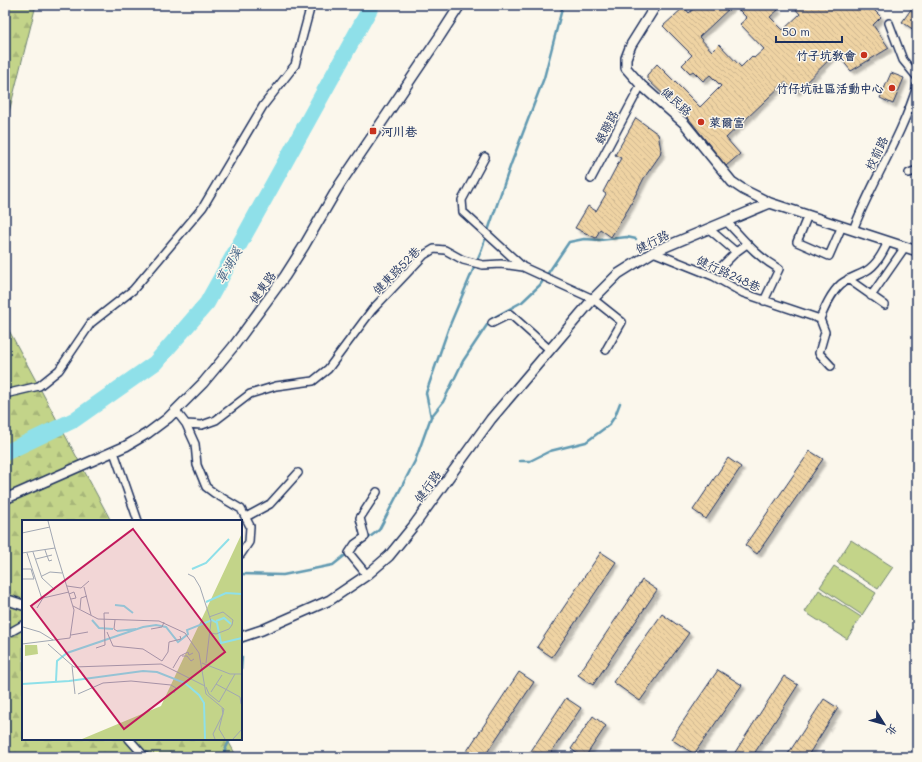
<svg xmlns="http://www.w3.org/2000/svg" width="922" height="762" viewBox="0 0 922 762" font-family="Mali,'LXGW WenKai TC',sans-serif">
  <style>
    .forest { fill: url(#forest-firs); stroke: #6f8274 }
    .pitch { fill: #c3d489; stroke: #6f8274 }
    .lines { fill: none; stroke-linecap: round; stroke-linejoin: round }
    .stream { stroke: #6199b1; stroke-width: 2.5 }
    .river { stroke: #8fe0e9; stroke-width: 16 }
    .building { fill: url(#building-back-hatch); stroke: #1b2f5e; filter: url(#shadow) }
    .minor-casing { stroke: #1b2f5e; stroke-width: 10 }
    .tertiary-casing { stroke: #1b2f5e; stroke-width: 12 }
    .minor { stroke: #fbf7ec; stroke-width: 7 }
    .tertiary { stroke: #fbf7ec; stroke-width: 9 }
    .poi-dot { fill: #c8321e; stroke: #fbf7ec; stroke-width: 1.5 }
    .labels { text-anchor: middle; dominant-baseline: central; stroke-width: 3; stroke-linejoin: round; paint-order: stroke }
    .poi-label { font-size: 12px; font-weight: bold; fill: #1b2f5e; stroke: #fbf7ec; text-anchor: end }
    .street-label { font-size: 12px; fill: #1b2f5e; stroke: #fbf7ec }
    .water-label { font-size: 13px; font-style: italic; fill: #385b81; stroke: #fbf7ec }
    .inset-river { fill: none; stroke: #8fe0e9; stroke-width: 2 }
    .inset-road { fill: none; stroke: #a1a7b3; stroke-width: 1 }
    .view { fill: #c2185b; fill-opacity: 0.15; stroke: #c2185b; stroke-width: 2 }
    .inset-edge { fill: none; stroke: #1b2f5e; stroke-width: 2 }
  </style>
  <defs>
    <pattern id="forest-firs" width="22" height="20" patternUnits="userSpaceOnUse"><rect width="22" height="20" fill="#c3d489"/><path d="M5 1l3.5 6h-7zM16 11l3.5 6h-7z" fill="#a7b679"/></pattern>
    <pattern id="building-back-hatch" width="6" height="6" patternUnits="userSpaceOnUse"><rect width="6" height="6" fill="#efd3a3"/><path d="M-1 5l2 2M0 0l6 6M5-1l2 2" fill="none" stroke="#ccb58f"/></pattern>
    <filter id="shadow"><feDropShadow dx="3.5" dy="3.5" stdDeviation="1" flood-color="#0004"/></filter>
  </defs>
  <rect width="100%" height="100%" fill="#fbf7ec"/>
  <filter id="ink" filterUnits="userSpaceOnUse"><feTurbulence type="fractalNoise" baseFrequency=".025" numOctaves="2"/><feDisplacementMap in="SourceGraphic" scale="8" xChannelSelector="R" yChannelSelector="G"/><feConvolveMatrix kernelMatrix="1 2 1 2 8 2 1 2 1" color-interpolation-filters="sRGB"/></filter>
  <g filter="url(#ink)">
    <path class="forest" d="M5 5H36L5 128Z
      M5 323 111 521H23V739H227L237 757H5Z"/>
    <path class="pitch" d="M851 540 893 567 878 589 837 562Z
      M834 566 876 593 862 615 820 587Z
      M819 590 861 617 847 639 805 612Z"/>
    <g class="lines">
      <path class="stream" d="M431 417 443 402 463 361 491 319 522 302 540 285 569 242 584 239 600 240 627 237 636 239
        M520 461H530L550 451 586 442 609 425 615 416 620 403
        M366 540 379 530 415 461 431 417 426 393 449 327 481 251 511 164 544 78 563 5
        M241 574 283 575 333 565 348 553
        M241 657H242L241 669
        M222 757 230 739"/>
      <path class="river" d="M5 453 74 420 155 363 207 303 372 5"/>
    </g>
    <path class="building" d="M698 5H733L699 37 712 51 719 44 741 67 752 56 754 58 764 49 740 24 747 18 734 5H773L778 10 770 17 783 30 800 14 792 5H869L881 17 873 25 889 48 851 71 836 53 796 92 785 82 726 138 740 154 726 166 689 119 647 79V75L657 64 700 107 721 86 710 75 703 81 693 71 690 73 682 65 692 55 663 26 684 7 689 13Z
      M914 5H917V32L902 22Z
      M891 73 904 78 893 104 880 98Z
      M636 118 658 134 661 150 660 155 644 178 630 206 611 237 600 229 596 238 575 228 588 206 596 211 606 194 603 192 621 158 615 155Z
      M810 451 823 459 757 554 745 545Z
      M728 458 741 467 706 519 693 510Z
      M601 552 616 562 552 657 537 647Z
      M642 580 657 590 593 685 578 675Z
      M662 614 689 633 640 701 613 682Z
      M718 670 742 685 694 754 671 739Z
      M519 672 534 682 484 757H463Z
      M784 676 798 685 752 757H732Z
      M566 698 581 708 548 757H527Z
      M824 699 838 708 807 757H786Z
      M593 716 606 726 585 757H582L571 749Z"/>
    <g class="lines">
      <defs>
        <path id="minor" d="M889 23 903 60 917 77
          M485 157 462 200 463 212 523 267
          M909 173 917 170
          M591 179 641 85
          M808 215 797 242 829 256 842 226
          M727 222C744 240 756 256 779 269L764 301
          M709 229 736 252
          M853 230C872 181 902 136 917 86
          M653 252 713 276 743 293 820 319
          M723 265 736 252 747 244
          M848 279 885 305
          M871 296 905 247
          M492 323 510 314 550 350
          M831 366 819 353 825 332 820 319C825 307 831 293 841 284 849 278 857 276 866 271 877 265 883 252 888 242
          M5 394 39 386 59 370 91 323 133 290 203 207 263 106 295 65 311 5
          M176 411 186 424 195 444 197 465 206 487 214 493 241 509 250 526 249 542 241 554
          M186 424 202 425 216 420 250 394 276 386 313 381 328 369 372 310 424 255 434 249 445 250 463 260 483 265 501 264 523 267 593 299 622 322 606 350
          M114 452 138 521
          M246 517 270 504 298 473
          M367 575 349 553 355 544 365 537 360 518 377 492
          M5 635 23 625
          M129 739 145 757"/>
        <path id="tertiary" d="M656 5 631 45 626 58V68L641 85 684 123 732 182 744 190 770 203 917 251
          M5 499 126 446 148 433 168 418 203 383 233 347 285 276 304 246 340 184 440 36 460 5
          M5 599 23 605
          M241 637 262 630 330 600 367 575 389 556 415 524 491 419 593 299 618 274 653 252 770 203"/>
      </defs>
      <use href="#minor" class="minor-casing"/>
      <use href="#tertiary" class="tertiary-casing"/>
      <use href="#minor" class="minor"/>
      <use href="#tertiary" class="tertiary"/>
    </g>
  </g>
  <g class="poi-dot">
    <circle cx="864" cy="55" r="4"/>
    <circle cx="892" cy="88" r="4"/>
    <circle cx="701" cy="122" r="4"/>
    <rect x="369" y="127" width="8" height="8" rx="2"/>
  </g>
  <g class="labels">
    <g class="poi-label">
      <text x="856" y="55">竹子坑教會</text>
      <text x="884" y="88">竹仔坑社區活動中心</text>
      <text x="709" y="122" text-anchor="start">萊爾富</text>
      <text x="381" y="131" text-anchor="start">河川巷</text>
    </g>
    <g class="street-label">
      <text transform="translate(677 101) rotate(42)">健民路</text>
      <text transform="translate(606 127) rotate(-62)">銀聯路</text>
      <text transform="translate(876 153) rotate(-64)">校前路</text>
      <text transform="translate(652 241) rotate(-26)">健行路</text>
      <text transform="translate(396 270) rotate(-45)">健東路52巷</text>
      <text transform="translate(729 273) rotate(25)">健行路248巷</text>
      <text transform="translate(262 287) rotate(-54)">健東路</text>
      <text transform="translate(427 486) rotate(-54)">健行路</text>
    </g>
    <g class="water-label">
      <text transform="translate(228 265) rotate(-61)">草湖溪</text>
    </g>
  </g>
  <g transform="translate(22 520)">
    <rect width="220" height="220" fill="#fbf7ec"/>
    <path d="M220 13V219H60L139 186Z" fill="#c3d489"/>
    <path d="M3 125H15L16 134 3 136Z" fill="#c3d489"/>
    <path class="inset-river" d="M170 49 184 43 207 19M184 82 204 73 220 74M93 85 102 86 111 93M70 100 77 108 91 109M194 101 202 98 209 104M95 111 114 109M34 161 35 141 45 133 121 107 134 105 144 107 156 122 166 114 165 110 190 100 195 103 199 123 220 118M0 164 47 161 121 151 135 152 163 163 177 175 182 183 183 219"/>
    <path class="inset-road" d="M0 13 28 7M23 30 27 41 30 40M11 32 20 58 33 70M0 33 33 28 26 1M5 33 20 79M14 39 30 35M0 49H9L12 59H0M166 54 172 57 178 67 189 101 184 143M20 56 28 52 40 53M45 66 59 68 67 61M62 67 69 95M47 74 52 72 54 78 49 79M51 86 76 99 137 101 163 113 177 133 184 174 202 189 197 209 203 219M15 88 21 78 47 72M58 89 59 78 65 76M187 97 201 92 211 100 210 105 207 109 194 114 189 113M93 100 92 109 95 111M1 107 18 112 31 120M129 109 140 107 142 102M85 112 91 126 121 129 140 141M49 115 66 112M0 124 48 118 52 90 33 28M26 124 52 147 139 144 183 166M74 128 83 125 82 93H87M160 136H165L169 141 172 139M140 141 146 132 147 122 159 119 158 116M180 143 208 154H220M50 146 53 174M151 148 158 136 166 132 167 135 171 133M194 164 218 177 219 184M184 167 187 174 197 182 213 154M189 172 200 155M56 174 81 163 109 161 149 165 154 168 152 173M193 219 191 214 201 194 200 188M211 219 220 209"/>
    <path class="view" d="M111 9 203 132 102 209 9 86Z"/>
    <rect width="220" height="220" class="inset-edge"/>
  </g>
  <rect width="922" height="762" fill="none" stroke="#fbf7ec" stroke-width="20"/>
  <rect x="10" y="10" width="902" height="742" fill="none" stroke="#1b2f5e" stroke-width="1.5" filter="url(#ink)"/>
  <g transform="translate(884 724) rotate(127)" stroke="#fbf7ec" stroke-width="3" paint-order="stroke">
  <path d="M0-3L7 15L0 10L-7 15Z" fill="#1b2f5e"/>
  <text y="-6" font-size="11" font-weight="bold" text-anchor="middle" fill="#1b2f5e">北</text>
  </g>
  <path d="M776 36v6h66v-6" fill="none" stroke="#1b2f5e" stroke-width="2"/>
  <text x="782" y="36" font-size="12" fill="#1b2f5e" stroke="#fbf7ec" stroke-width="3" paint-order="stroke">50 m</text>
</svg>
